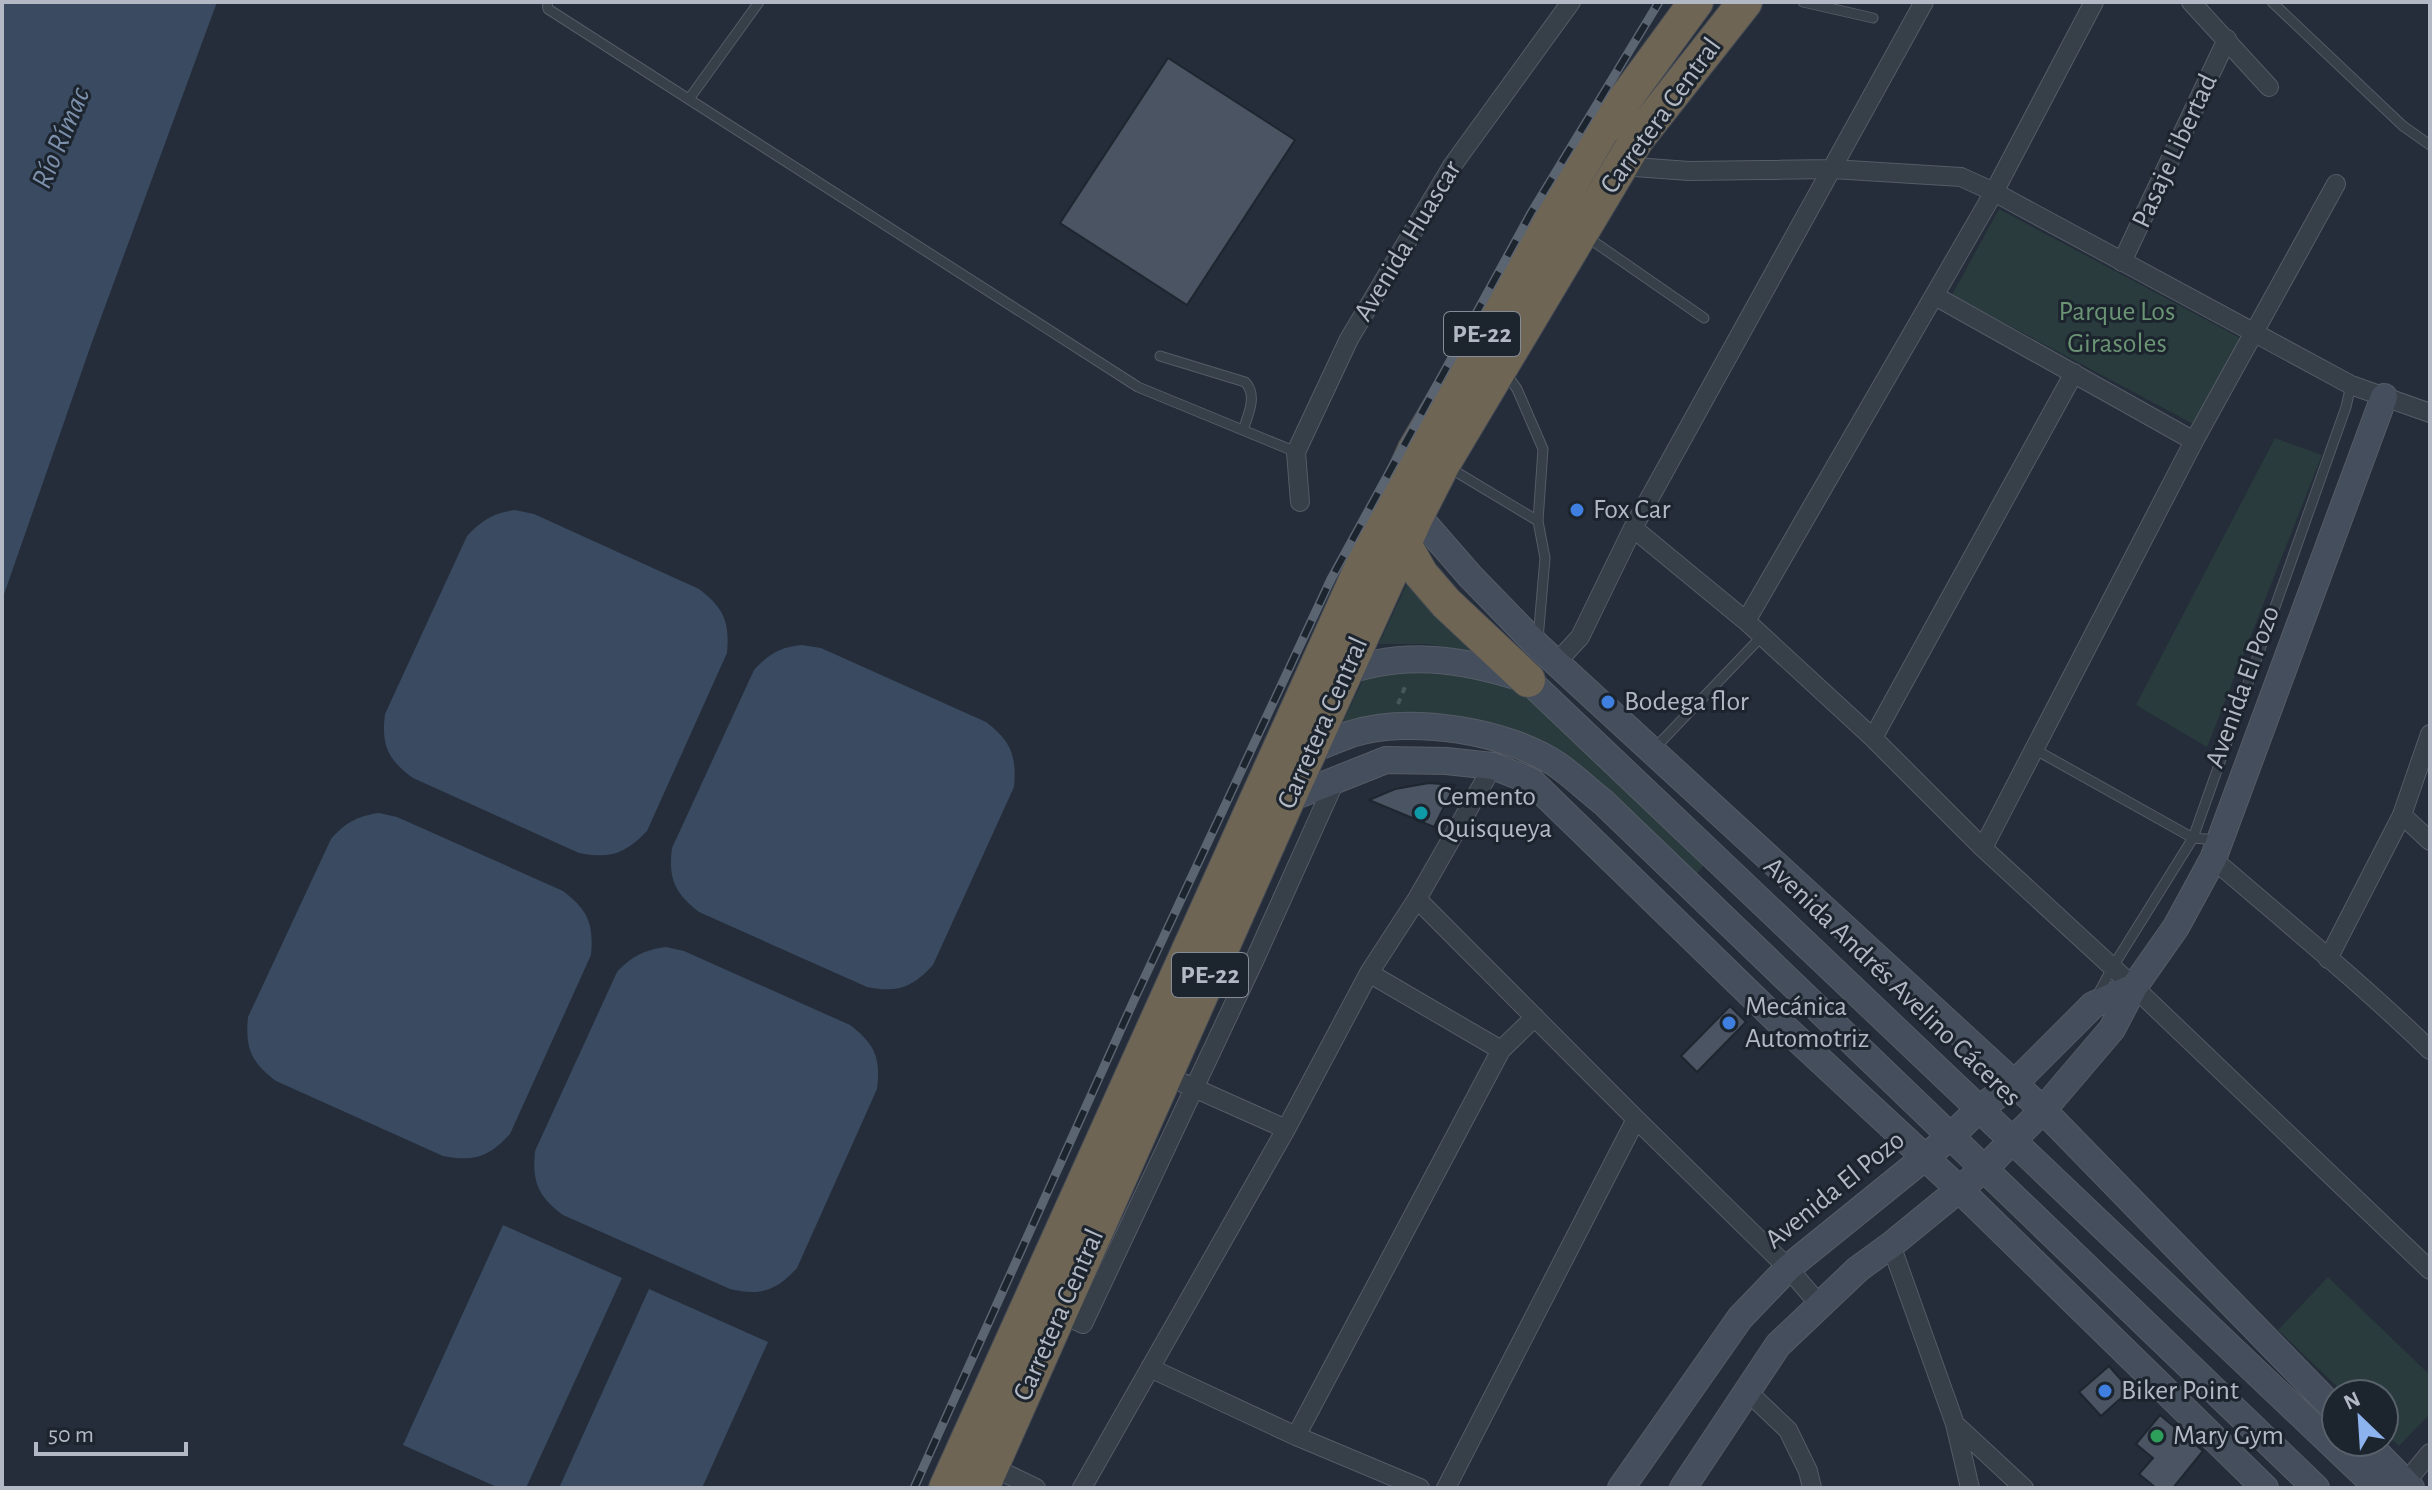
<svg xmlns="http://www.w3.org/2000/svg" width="2432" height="1490" viewBox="0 0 2432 1490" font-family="'Alegreya Sans',sans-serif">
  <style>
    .green { fill: #293b3c }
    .water { fill: #3a4a61 }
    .building { fill: #4a5462; stroke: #1e2630; stroke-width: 2 }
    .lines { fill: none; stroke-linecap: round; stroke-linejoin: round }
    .lane-casing { stroke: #555c67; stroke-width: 11 }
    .street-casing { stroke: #555c67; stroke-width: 20 }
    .secondary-casing { stroke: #555c67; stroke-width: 28 }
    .highway-casing { stroke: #424954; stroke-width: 36 }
    .path { stroke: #47585b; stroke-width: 4; stroke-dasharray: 6 6; stroke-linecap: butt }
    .lane { stroke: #373f49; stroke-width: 9 }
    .street { stroke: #373f49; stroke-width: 18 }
    .secondary { stroke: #454e5c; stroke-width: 26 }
    .highway { stroke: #6f6555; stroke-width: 34 }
    .rail-casing { stroke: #5b6572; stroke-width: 9 }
    .rail { stroke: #1c242e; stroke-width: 6; stroke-dasharray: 18; stroke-linecap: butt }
    .shop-dot { fill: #3f7fe0; stroke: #1c242e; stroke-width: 3 }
    .culture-dot { fill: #0f9aa8; stroke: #1c242e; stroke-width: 3 }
    .leisure-dot { fill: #2e9e5b; stroke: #1c242e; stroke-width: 3 }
    .labels { text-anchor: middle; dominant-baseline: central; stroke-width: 6; stroke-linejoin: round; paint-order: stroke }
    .shield { fill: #1c242e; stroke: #858c98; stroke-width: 2 }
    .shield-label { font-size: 26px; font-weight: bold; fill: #b2b9c5 }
    .street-label { font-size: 28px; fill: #b2b9c5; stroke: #1c242e }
    .park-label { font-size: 28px; fill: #6b9475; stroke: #1c242e }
    .poi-label { font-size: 28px; fill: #b2b9c5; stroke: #1c242e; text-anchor: start }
    .water-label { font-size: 30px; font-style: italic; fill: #7c90ab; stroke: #1c242e }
  </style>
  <rect width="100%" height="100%" fill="#242d39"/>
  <path class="green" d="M1999 209 2244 340 2197 426 1952 295Z
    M2275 438 2322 455 2207 747 2136 705Z
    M1409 579 1484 654 1428 644H1379Z
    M1394 666 1501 680 1531 696 1704 865 1696 875 1572 764 1444 720 1379 715 1342 724 1365 676Z
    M2328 1277 2430 1375V1414L2399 1446 2384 1432V1394H2345L2278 1330Z"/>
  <path class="water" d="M2 2H217L92 342 2 600Z
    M515 510 534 514 699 589C724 608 730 622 727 653L647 831C625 854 610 859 579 853L413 778C388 760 381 745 385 714L467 536C482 520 494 513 515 510Z
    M802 645 821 648 986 722C1011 741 1017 756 1014 787L933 965C912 988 897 993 867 987L699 912C675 893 668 879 672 848L754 670C769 654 780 647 802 645Z
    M379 813 397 817 563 891C588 910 594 924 591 955L510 1134C489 1157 474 1162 443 1156L276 1081C251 1062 245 1048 248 1017L331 839C345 823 357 816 379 813Z
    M666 947 684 951 850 1025C875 1044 881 1058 877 1089L797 1268C776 1291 761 1296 730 1289L563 1215C538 1196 532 1182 535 1151L617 972C632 956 644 950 666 947Z
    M503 1225 622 1278 526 1488H499L403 1445Z
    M649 1289 768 1342 702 1488H559Z"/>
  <path class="building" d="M1168 58 1295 140 1187 305 1060 223Z
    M1429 783 1455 785 1434 827 1369 800 1395 789Z
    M1730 1006 1746 1022 1697 1072 1681 1056Z
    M2109 1366 2130 1390 2101 1416 2079 1392Z
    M2160 1415 2203 1451 2173 1488H2156L2139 1474 2153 1458 2136 1444Z"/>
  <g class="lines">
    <defs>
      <path id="lane" d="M547 2 548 9 1138 387 1296 452
        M1803 2 1873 18
        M2272 2 2403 126 2430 145
        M689 99 759 2
        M1587 237 1704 318
        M1160 356 1245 382C1258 395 1248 415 1243 430
        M1505 372 1517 389 1543 449 1538 521 1545 558 1538 639
        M1448 467 1538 521
        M2034 749 2193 838 2217 840
        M1653 750 1762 636
        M2097 996 2112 968 2193 838 2346 407 2351 385"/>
      <path id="street" d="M2191 2 2269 87
        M1621 166 1689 171 1832 169 1961 177 1994 192 2351 385 2430 413
        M2122 262 2227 39
        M1935 296 2194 441
        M1300 502 1296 452 1349 339 1452 166 1571 2
        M1633 528 1746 621 1873 738 1983 848 2134 987 2430 1270
        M1746 621 1994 192 2094 2
        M1556 663 1580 637 1633 528 1924 2
        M1873 738 2074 373
        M2402 815 2430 841
        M1983 848 2194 441 2336 184
        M2213 859C2286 922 2361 983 2430 1050
        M1417 899 1636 1119 1788 1268 1819 1304
        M2328 959 2402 815 2430 734
        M1369 973 1501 1050
        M1183 1083 1286 1129
        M1891 1245 1955 1424 1970 1488
        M1060 1313 1083 1324 1255 959 1336 779
        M1150 1368 1296 1436 1420 1488
        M1748 1392 1788 1430 1808 1471 1812 1488
        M1955 1424 2024 1488
        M1296 1436 1501 1050 1535 1017
        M992 1467 1036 1488
        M2405 1483 2430 1453
        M1082 1488 1286 1129 1369 973 1417 899 1493 766
        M1446 1488 1636 1119"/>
      <path id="secondary" d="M1417 515 1470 576 1538 646 2043 1110 2336 1411
        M1333 676C1401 649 1461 658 1528 680L2378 1488
        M1310 750C1324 745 1337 739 1351 734 1411 715 1508 731 1559 766 1574 777 1588 790 1603 802L2316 1488
        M1288 799 1386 760 1446 761 1493 766 1531 781 1781 1024 1959 1189 2265 1488
        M2366 1442 2411 1488
        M1621 1488 1740 1318 1788 1268 1950 1137 1980 1108 2015 1083 2093 1005 2134 987
        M1683 1488 1778 1345 1858 1269 1891 1245 1984 1169 2043 1110 2112 1029 2134 987 2176 927 2213 859 2384 397"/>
      <path id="highway" d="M1404 544 1421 574 1446 603 1528 680
        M946 1488 1415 449 1601 132 1696 2
        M982 1488 1288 799 1417 515 1443 464 1637 139 1745 2"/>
    </defs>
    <use href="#lane" class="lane-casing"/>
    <use href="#street" class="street-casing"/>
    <use href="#secondary" class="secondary-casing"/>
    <use href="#highway" class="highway-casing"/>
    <path class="path" d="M1398 704 1407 682"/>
    <use href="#lane" class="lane"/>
    <use href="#street" class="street"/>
    <use href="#secondary" class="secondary"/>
    <use href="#highway" class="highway"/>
    <defs>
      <path id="rail" d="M914 1488 1135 998 1331 579 1531 213 1659 2"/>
    </defs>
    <use href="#rail" class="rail-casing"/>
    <use href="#rail" class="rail"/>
  </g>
  <g class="shop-dot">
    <circle cx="1577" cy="510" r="8"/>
    <circle cx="1608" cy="702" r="8"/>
    <circle cx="1729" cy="1023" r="8"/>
    <circle cx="2105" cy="1391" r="8"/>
  </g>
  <circle class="culture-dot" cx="1421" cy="813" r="8"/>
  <circle class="leisure-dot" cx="2157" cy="1436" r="8"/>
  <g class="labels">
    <g class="shield">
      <rect x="1444" y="312" width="76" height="44" rx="6"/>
      <rect x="1172" y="953" width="76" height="44" rx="6"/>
    </g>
    <g class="shield-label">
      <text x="1482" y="334">PE-22</text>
      <text x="1210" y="975">PE-22</text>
    </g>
    <g class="street-label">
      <text transform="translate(1661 116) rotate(-54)">Carretera Central</text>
      <text transform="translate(2175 151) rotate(-65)">Pasaje Libertad</text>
      <text transform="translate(1408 241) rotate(-59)">Avenida Huascar</text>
      <text transform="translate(2243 687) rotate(-70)">Avenida El Pozo</text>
      <text transform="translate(1323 723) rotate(-66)">Carretera Central</text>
      <text transform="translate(1892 982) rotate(44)">Avenida Andrés Avelino Cáceres</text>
      <text transform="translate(1835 1190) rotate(-39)">Avenida El Pozo</text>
      <text transform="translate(1059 1315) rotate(-66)">Carretera Central</text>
    </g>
    <g class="park-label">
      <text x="2117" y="312">Parque Los<tspan x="2117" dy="32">Girasoles</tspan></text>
    </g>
    <g class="poi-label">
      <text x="1593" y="510">Fox Car</text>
      <text x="1624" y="702">Bodega flor</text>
      <text x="1437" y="797">Cemento<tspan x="1437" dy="32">Quisqueya</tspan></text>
      <text x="1745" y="1007">Mecánica<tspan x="1745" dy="32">Automotriz</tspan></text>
      <text x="2121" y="1391">Biker Point</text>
      <text x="2173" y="1436">Mary Gym</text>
    </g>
    <g class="water-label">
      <text transform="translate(61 138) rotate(-67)">Río Rímac</text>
    </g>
  </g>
  <rect width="2432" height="1490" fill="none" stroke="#b2b9c5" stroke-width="8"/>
  <g transform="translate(2360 1418) rotate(335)"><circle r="38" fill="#1c242e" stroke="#58606a" stroke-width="2"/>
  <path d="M0-6L14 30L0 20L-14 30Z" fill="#8db3ef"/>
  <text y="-12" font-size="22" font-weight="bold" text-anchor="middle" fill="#b2b9c5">N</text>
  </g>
  <path d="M36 1442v12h150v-12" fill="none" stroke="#b2b9c5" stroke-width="4"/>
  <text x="48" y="1442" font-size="24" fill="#b2b9c5" stroke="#1c242e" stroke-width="6" paint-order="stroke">50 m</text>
</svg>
